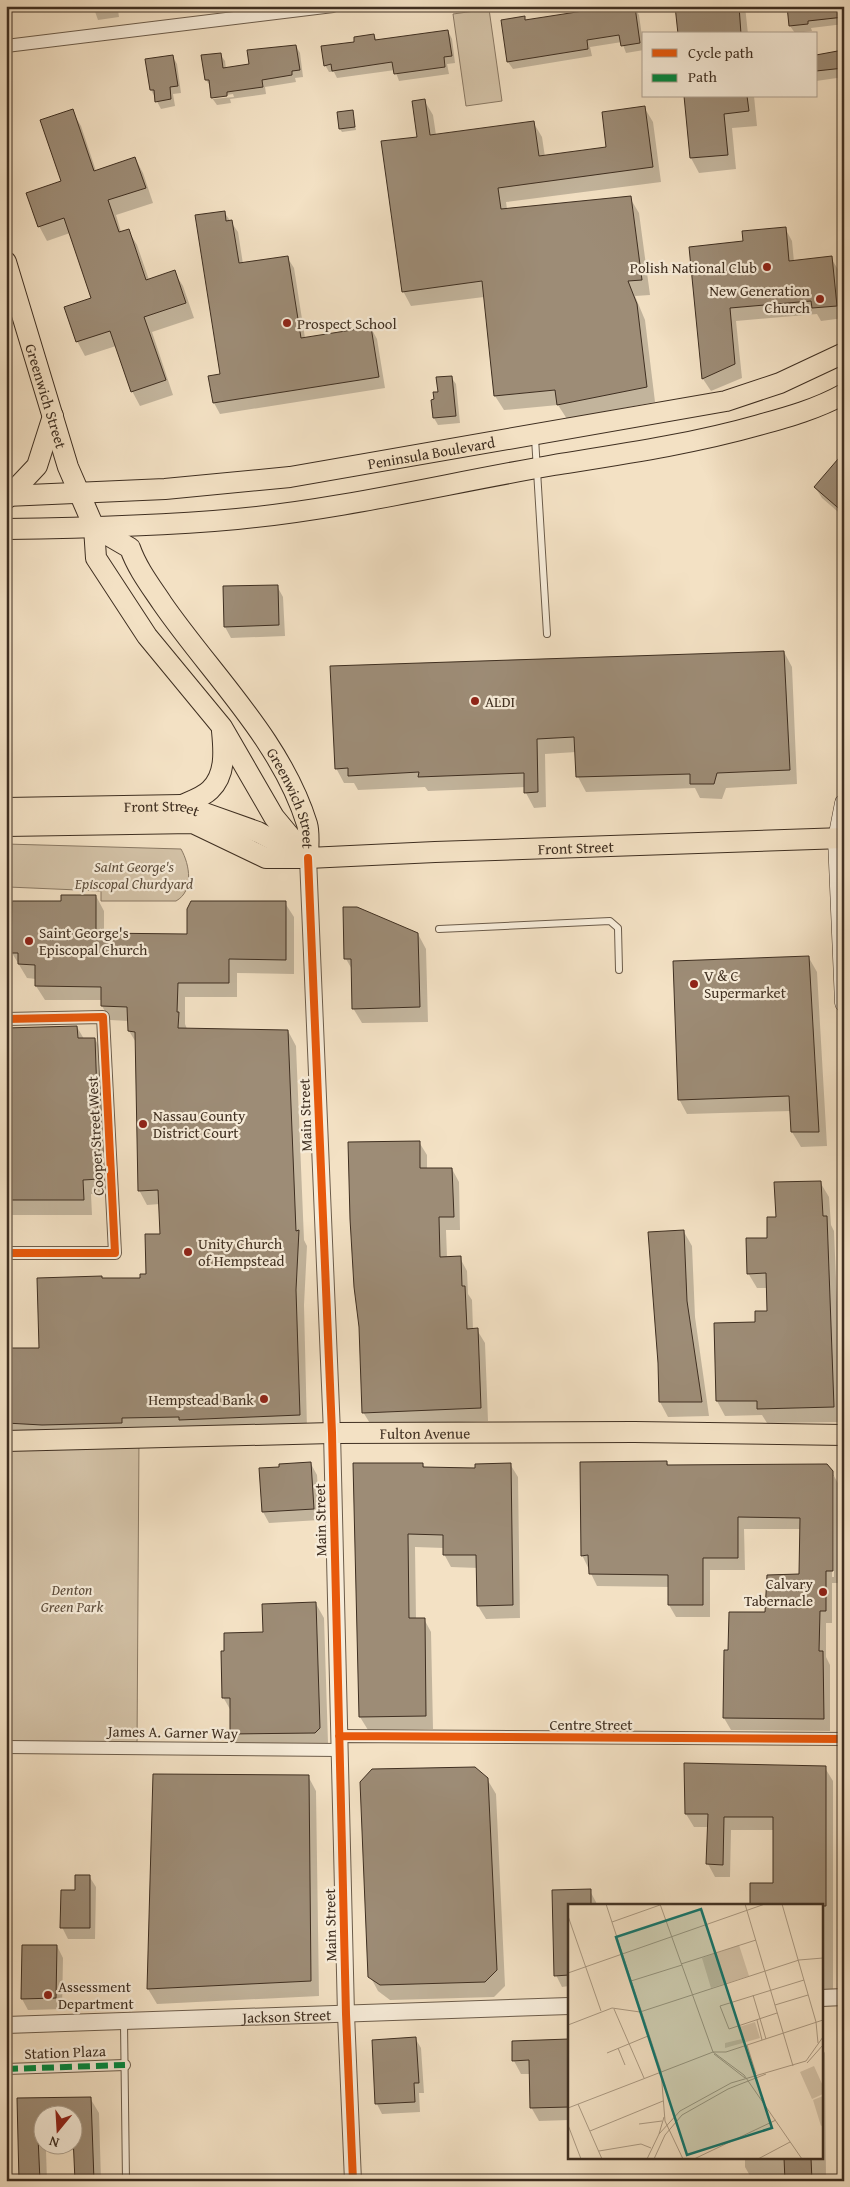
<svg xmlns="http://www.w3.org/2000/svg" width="850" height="2187" viewBox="0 0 850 2187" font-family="'Gentium Book Plus',serif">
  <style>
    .green { fill: #d4c3a8; stroke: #8a7964 }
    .shadow { fill: #0003; fill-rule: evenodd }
    .building { fill: #9d8c76; stroke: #3f2f21 }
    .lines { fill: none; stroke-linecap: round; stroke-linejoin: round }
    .service-casing { stroke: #6c5c4a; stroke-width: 8 }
    .pedestrian-casing { stroke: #6c5c4a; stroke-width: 12 }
    .minor-casing { stroke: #6c5c4a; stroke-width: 14 }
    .tertiary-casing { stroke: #6c5c4a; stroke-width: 18 }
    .secondary-casing { stroke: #3f2f21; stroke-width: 19 }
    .primary-casing { stroke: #3f2f21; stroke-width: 22 }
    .service { stroke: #f7ecd9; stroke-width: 6 }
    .pedestrian { stroke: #f7ecd9; stroke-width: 10 }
    .minor { stroke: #f7ecd9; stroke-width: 12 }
    .tertiary { stroke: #f7ecd9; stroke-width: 16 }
    .secondary { stroke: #f7ecd9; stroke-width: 18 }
    .primary { stroke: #f3e1c4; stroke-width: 20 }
    .quiet { stroke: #00873e; stroke-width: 6; stroke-dasharray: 12 6; stroke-linecap: butt }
    .cycleway-casing { stroke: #f7ecd9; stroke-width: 11 }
    .cycleway { stroke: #e8590c; stroke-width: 8 }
    .poi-dot { fill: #8f2418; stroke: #f7ecd9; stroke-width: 2 }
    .labels { text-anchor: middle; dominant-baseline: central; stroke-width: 4.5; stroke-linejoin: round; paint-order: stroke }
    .poi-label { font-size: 15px; fill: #3f2f21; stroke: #f7ecd9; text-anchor: start }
    .street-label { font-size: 15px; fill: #3f2f21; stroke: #f7ecd9 }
    .park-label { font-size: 15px; font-style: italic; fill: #5d4d3c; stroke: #f7ecd9 }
    .inset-road { fill: none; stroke: #ab9a83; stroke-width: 1 }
    .view { fill: #0f766e; fill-opacity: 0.15; stroke: #0f766e; stroke-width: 2.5 }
    .inset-edge { fill: none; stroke: #3f2f21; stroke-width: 2.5 }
  </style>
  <rect width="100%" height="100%" fill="#f3e1c4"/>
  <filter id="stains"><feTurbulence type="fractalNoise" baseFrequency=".004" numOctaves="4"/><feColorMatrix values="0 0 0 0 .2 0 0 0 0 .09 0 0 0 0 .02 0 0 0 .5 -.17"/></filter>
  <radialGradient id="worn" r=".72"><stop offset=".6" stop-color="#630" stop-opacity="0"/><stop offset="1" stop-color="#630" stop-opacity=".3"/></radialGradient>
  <path class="green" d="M489 9 502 101 466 106 453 14Z
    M6 844 181 849C190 865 194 891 176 901H101V891L8 887 6 967Z
    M139 1438 137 1747H6V1440Z"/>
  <path class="shadow" d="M93 6H149L118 10 119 17 98 20Z
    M676 6H745L748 34H679Z
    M844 6V24L811 28 812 31 795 33 790 26Z
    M635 8 639 15 644 50 626 53 622 42 590 47 592 56 513 69 508 62 503 21 524 18 526 22Z
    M448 31 452 39 455 63 447 64 449 74 399 81 395 70 337 78 334 72H329L325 65 356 43 374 35 377 41Z
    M296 46 300 53 303 77 295 78 296 82 265 87 266 94 230 99 231 103 217 105 212 98 211 87 206 80 203 57 220 54 225 61 226 69 251 65ZM233 94 234 97 213 99V97Z
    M844 51V77L816 81V55Z
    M173 57 177 64 181 93 173 94 175 106 161 109 151 90Z
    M685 96H754L757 126 732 128 736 169 699 173 691 158Z
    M424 100 433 115 436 135 533 122 542 137 545 157 608 148 644 107 653 122 661 182 506 202 507 209 630 198 639 213 650 295 635 296 645 320 655 402 567 419 558 405 504 410 495 396 484 297 411 306 403 291 418 138Z
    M72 111 81 126 96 171 135 158 143 173 153 203 116 215 121 232 128 230 137 245 149 280 174 272 183 286 194 318 152 332 173 395 140 406 132 391 116 346 85 356 77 341 93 299 70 233 47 241 39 226 63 182Z
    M352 111 356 130 342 132 340 129Z
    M224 212 238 232 243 264 287 257 294 268 305 338 371 328 377 339 385 388 220 414 214 403 222 375Z
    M785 228 792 241 794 262 831 258 839 271 844 318 821 321 817 314 736 321 742 378 711 391 703 379 690 248 744 243Z
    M451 377 456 384 460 423 438 425 434 418 435 400Z
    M844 454V517L822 498 815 487Z
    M277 586 283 597 285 636 231 638 225 627Z
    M784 652 792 667 797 784 726 788 722 799 700 798 695 788 586 792 578 777 576 752 545 754 546 807 534 808 526 793V787L428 791 425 787 358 790 354 783H344L336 768Z
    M96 896 104 911V934L188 936 285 903 294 917V974L237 973V997H185V1024L187 1029 288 1031 296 1046 304 1240 307 1246 304 1305 307 1429 6 1437V1349H41L103 1280H142L147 1275 161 1235 160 1204 147 1205 139 1190 137 1044 129 1031V1021L110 1020 102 1006V1000H45L36 986V979L27 978 12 953 62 902Z
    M418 934 426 949 428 1022 362 1023 353 1008V971L346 959Z
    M809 958 817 972 827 1146 801 1147 792 1132 791 1111 687 1114 679 1099Z
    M77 1027 84 1039H95L103 1054 107 1194H91L92 1215H6V1029Z
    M419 1142 427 1155V1169H452L459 1182 460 1230H446L447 1258H460L467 1271 468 1294 472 1300 473 1330H477L485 1343 488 1421 371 1425 363 1412Z
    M820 1182 829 1197 831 1225 834 1231 842 1422 767 1423 762 1415 725 1416 717 1401 756 1323 769 1312 768 1288H757L748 1273 769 1239 777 1218Z
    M684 1232 692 1246 695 1317 709 1416 668 1417 660 1402Z
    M667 1462 669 1466 831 1472 834 1476H831L832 1577H834V1476L839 1485V1583H832V1623H826V1657L830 1665V1731L731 1730 724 1718 730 1651 800 1575 801 1529H744L745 1570H710V1617H676L669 1605V1587L597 1586 582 1555Z
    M311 1464 317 1475 320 1520 269 1523 263 1512 280 1468Z
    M423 1464 425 1468 476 1470 510 1464 518 1477 520 1618 486 1619 478 1606V1568L451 1567 444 1554V1548L415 1547 416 1619H424L431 1632 433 1729 368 1730 360 1717Z
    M316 1604 324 1618 328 1743 324 1747 240 1749 231 1734V1711L223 1697 264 1633Z
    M825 1768 833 1781V1989H821V1906L774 1884V1830H731L730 1877H715L708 1864 709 1827H694L686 1814Z
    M308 1776 316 1791 319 1996 157 2004 148 1989Z
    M487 1779 496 1794 505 1986 494 1997 390 2000 378 1991 370 1976Z
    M89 1876 96 1887 95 1939H68L62 1927 76 1892Z
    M554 1891H590L596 1902 597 1906H569V1986L562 1987 556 1975Z
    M675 1904H709L710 1906H675Z
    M57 1946 63 1958 62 2009 28 2010 22 1999Z
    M415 2038 421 2048 424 2093H419L420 2112 382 2114 377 2104Z
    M569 2040V2120L539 2121 531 2107 530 2074H521L514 2061Z
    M821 2047 825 2053 826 2180 753 2181 745 2167V2158H821Z
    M90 2098 99 2113 101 2181H76L75 2150 46 2151 47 2181H21L19 2099ZM42 2114H72V2144H42Z"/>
  <path class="building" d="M675 6H739L741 34H678Z
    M787 6H844V17L808 21V24L789 26Z
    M635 7 640 43 621 46 619 35 587 40 588 49 507 62 501 20 525 16V20L583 11Z
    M448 30 452 56 444 57 445 67 394 74 392 62 332 71 331 64 324 66 321 46 354 42V37L374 34 375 40Z
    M296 45 300 70 292 71V75L262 80 263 87 227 92V96L211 98 209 80H205L201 55 221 53 223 68 249 64 247 50Z
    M843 50 844 68 816 71V55Z
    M173 55 178 86 170 87 171 99 155 102 154 90H150L145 59Z
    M684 96H747L749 111 724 114 728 155 690 158Z
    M425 99 430 135 534 121 539 156 606 147 602 112 645 106 653 167 498 188 501 209 631 196 642 280 628 281 637 304 647 387 557 405 555 390 494 396 482 281 402 292 381 141 417 137 412 101Z
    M73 109 94 171 135 157 146 188 108 200 119 232 129 229 146 280 175 270 186 303 144 317 166 380 131 392 110 331 76 342 64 307 91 298 64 218 38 227 26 193 61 181 40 120Z
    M353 110 355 127 339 129 337 112Z
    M225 211 226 221 232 220 239 263 288 256 301 338 371 327 379 377 213 403 208 376 220 374 195 215Z
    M786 227 789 261 832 256 837 306 812 308 811 301 730 308 735 364 702 379 689 247 743 241 742 231Z
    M452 376 456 416 433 418 431 400 434 399 433 392H438L436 377Z
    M844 452V513L814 487Z
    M278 585 279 625 224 627 223 586Z
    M784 651 790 770 717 773 714 784H690V774L576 777 574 737 537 739 538 792 524 793V773L418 777 419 772 348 776V768L335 769 330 666Z
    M61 895H96V933L187 934V909L191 901H286V960L229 959V983H178L177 1012H179L178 1028 288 1030 296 1231 299 1230 296 1290 300 1415 179 1420V1417L122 1418V1423L42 1425 6 1423V1348H39L37 1278 102 1276V1278H140V1274H146L145 1234H160L158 1190 138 1191 135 1032 128 1031 127 1007 101 1006V987L35 986V965L18 964V953H11L12 901H61Z
    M343 907H357L418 933 420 1007 352 1009 351 959H344Z
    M809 956 819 1132H791L789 1096 678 1100 673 961Z
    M77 1026 78 1038H95L100 1179 83 1180 84 1200H6V1028Z
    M420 1141V1168H452L454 1217H439L440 1257 461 1256 462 1286H465L467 1329 478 1328 481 1408 362 1413 359 1327 354 1287 350 1219 348 1142Z
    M821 1181 823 1216H827L834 1407 757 1409V1401H716L714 1323 755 1322V1311H767L766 1273 747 1274 746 1238H767V1217H776L774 1182Z
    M684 1230 687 1301 702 1402H659L658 1363 648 1232Z
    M667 1461V1465L827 1464 833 1471V1571H826V1611H820L819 1651H823L824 1719 723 1718 724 1650H728L729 1612H765L767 1575 799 1574 800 1518 738 1517V1558H703V1605H668V1575L589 1574 588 1555 581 1556 580 1462Z
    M311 1462 314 1509 262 1512 259 1468 279 1467V1464Z
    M353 1463H423V1467L475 1468V1464L511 1463 513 1605 477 1606 476 1555H443V1535L408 1534 409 1618H425L426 1716 359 1717Z
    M316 1602 320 1728 315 1733 230 1734V1698H222L221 1651H224V1633L263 1632 262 1604Z
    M684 1763 826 1766V1906H750V1883H773V1817H724L723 1865 706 1864 708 1814H685Z
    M475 1767 488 1778 497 1970 485 1982 380 1985 368 1977 360 1782 372 1769Z
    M153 1774 309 1775 311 1981 147 1989Z
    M75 1875H90V1928H60L61 1890H75Z
    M591 1889V1906H569V1975L554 1976 552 1890Z
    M22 1945H57L56 1998 21 1999Z
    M416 2037 419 2083H414L415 2102 375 2104 372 2040Z
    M569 2039V2107L530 2108 529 2060 512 2061V2041Z
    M91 2097 94 2181H75L72 2114H42V2137H38L40 2181H19L17 2098Z
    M784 2158H811L812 2181H785Z"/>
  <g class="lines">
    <defs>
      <path id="service" d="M535 438 547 634
        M439 929 610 921 618 928 619 970
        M124 2023 126 2181"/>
      <path id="pedestrian" d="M6 2069 125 2065"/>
      <path id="minor" d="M6 46 333 6
        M6 1019 103 1017 115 1253H6
        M339 1736 844 1739
        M6 1747 339 1750"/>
      <g id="tertiary">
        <path d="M308 858 332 1433 346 2014 353 2181"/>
        <path d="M821 1998 844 1997"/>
        <path id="s1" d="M6 2025 569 2006"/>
      </g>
      <path id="secondary" d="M844 803 837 839 844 1003"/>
      <g id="primary">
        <path id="s2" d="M6 262 68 467 94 527 96 558 147 636 222 727 274 817 308 858"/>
        <path id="s3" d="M6 496 165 489 290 477 726 401 780 383 844 353"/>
        <path d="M6 499 37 466 53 416"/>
        <path id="s4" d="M94 527 130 548C137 568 150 585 162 603 211 674 281 740 307 824 310 834 308 848 308 858"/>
        <path d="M6 529C83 528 160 526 237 519 344 509 448 483 554 465 623 454 692 444 759 425 788 417 817 409 844 394"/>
        <path d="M182 805C191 801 203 797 210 790 226 775 224 751 222 731"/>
        <path id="s5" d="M6 808 182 805 258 832 300 854"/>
        <path id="s6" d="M6 826 193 823 266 858H308L435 852 844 838"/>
        <path id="s7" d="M6 1441 332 1433 634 1432 844 1435"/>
      </g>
    </defs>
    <use href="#service" class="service-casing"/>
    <use href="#pedestrian" class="pedestrian-casing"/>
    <use href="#minor" class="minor-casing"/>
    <use href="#tertiary" class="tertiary-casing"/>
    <use href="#secondary" class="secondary-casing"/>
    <use href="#primary" class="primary-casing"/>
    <use href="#service" class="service"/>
    <use href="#pedestrian" class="pedestrian"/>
    <use href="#minor" class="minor"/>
    <use href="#tertiary" class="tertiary"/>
    <use href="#secondary" class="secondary"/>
    <use href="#primary" class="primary"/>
    <path class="quiet" d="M6 2069 125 2065"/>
    <defs>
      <path id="cycleway" d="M308 858 332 1433 346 2014 353 2181
        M6 1019 103 1017 115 1253H6
        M339 1736 844 1739"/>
    </defs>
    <use href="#cycleway" class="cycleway-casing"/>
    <use href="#cycleway" class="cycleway"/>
  </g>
  <g class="poi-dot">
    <circle cx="767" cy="267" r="5"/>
    <circle cx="820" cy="299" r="5"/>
    <circle cx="287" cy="323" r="5"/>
    <circle cx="475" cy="701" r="5"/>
    <circle cx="29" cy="941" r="5"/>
    <circle cx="694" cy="984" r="5"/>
    <circle cx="143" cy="1124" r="5"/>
    <circle cx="188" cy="1252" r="5"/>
    <circle cx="264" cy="1399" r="5"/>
    <circle cx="823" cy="1592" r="5"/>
    <circle cx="48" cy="1995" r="5"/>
  </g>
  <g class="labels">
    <g class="poi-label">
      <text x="757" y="267" text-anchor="end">Polish National Club</text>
      <text x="810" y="290" text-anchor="end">New Generation<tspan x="810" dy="17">Church</tspan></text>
      <text x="297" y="323">Prospect School</text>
      <text x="485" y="701">ALDI</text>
      <text x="39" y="932">Saint George's<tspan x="39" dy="17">Episcopal Church</tspan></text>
      <text x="704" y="975">V &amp; C<tspan x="704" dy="17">Supermarket</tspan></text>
      <text x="153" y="1115">Nassau County<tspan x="153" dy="17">District Court</tspan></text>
      <text x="198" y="1243">Unity Church<tspan x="198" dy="17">of Hempstead</tspan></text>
      <text x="254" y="1399" text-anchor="end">Hempstead Bank</text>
      <text x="813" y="1583" text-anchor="end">Calvary<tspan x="813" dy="17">Tabernacle</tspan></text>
      <text x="58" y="1986">Assessment<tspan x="58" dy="17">Department</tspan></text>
    </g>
    <g class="street-label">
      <text stroke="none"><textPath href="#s2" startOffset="140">Greenwich Street</textPath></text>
      <text stroke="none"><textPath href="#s3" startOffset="428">Peninsula Boulevard</textPath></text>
      <text stroke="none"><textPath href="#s4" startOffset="342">Greenwich Street</textPath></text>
      <text stroke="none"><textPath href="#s5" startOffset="156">Front Street</textPath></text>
      <text stroke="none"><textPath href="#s6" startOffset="578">Front Street</textPath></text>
      <text transform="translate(305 1115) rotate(-92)">Main Street</text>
      <text transform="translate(95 1136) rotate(-93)">Cooper Street West</text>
      <text stroke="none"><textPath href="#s7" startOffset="419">Fulton Avenue</textPath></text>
      <text transform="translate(320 1520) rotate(-91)">Main Street</text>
      <text x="591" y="1724">Centre Street</text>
      <text transform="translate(173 1732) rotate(1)">James A. Garner Way</text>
      <text transform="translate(330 1925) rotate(-91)">Main Street</text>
      <text stroke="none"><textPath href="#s1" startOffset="281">Jackson Street</textPath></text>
      <text transform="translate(65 2052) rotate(-2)">Station Plaza</text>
    </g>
    <g class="park-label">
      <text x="134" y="866">Saint George's<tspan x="134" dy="17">Episcopal Churdyard</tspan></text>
      <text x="72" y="1589">Denton<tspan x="72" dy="17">Green Park</tspan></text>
    </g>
  </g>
  <g transform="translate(568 1904)">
    <rect width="255" height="255" fill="#f3e1c4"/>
    <path d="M171 41 181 72 143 84 134 54ZM187 118 192 134 157 144V139L174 135 171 123ZM246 162 255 182V190L244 195 232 168ZM255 192V221L253 222 245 196Z" fill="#d4c3a8"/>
    <path class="inset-road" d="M38 0 93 167 97 217 115 255M92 0 145 148M177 0 225 162M214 0 248 118 250 139M0 12 33 107M44 18 92 1M113 60 188 36M0 69 197 0M63 77 114 61M185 91 198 135M207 101 240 91M46 105 76 174M209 109 161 125 152 102 236 76M189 116 194 136M0 121 44 104 72 108 231 56 255 54M179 141 188 170M50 144 57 161M145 148 176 171 234 255M39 149 80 132M146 150 177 174M239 159 255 141M10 200 34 255M0 204 145 148H158L255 116M71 220 94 217M0 221 13 255M22 227 95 197M91 230 96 213M31 247 73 240 83 244M79 255 91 230 112 207 163 179 238 157 255 133M86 255 97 231 114 211 160 185 198 170M126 255 208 216M190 255 222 238"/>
    <path class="view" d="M133 5 204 224 119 251 48 33Z"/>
    <rect width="255" height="255" class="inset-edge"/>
  </g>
  <rect width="850" height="2187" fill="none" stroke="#f3e1c4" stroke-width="25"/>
  <rect x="8" y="8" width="835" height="2172" fill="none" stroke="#3f2f21" stroke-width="2.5"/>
  <rect x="12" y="12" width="825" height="2162" fill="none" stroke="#3f2f21"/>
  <rect x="642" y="32" width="175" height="65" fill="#f7ecd9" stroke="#ada08f"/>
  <rect x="652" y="49" width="25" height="8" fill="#e8590c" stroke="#ada08f"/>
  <text x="688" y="58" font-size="15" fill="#3f2f21">Cycle path</text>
  <rect x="652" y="74" width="25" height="8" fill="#00873e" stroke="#ada08f"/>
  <text x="688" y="82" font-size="15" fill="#3f2f21">Path</text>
  <g transform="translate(58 2130) rotate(198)"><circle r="24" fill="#f7ecd9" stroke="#ada08f"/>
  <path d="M0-4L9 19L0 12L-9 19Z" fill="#8f2418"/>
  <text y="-8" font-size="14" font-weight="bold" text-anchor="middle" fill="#3f2f21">N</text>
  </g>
  <rect width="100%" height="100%" filter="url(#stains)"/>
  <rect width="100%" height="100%" fill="url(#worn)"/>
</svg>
